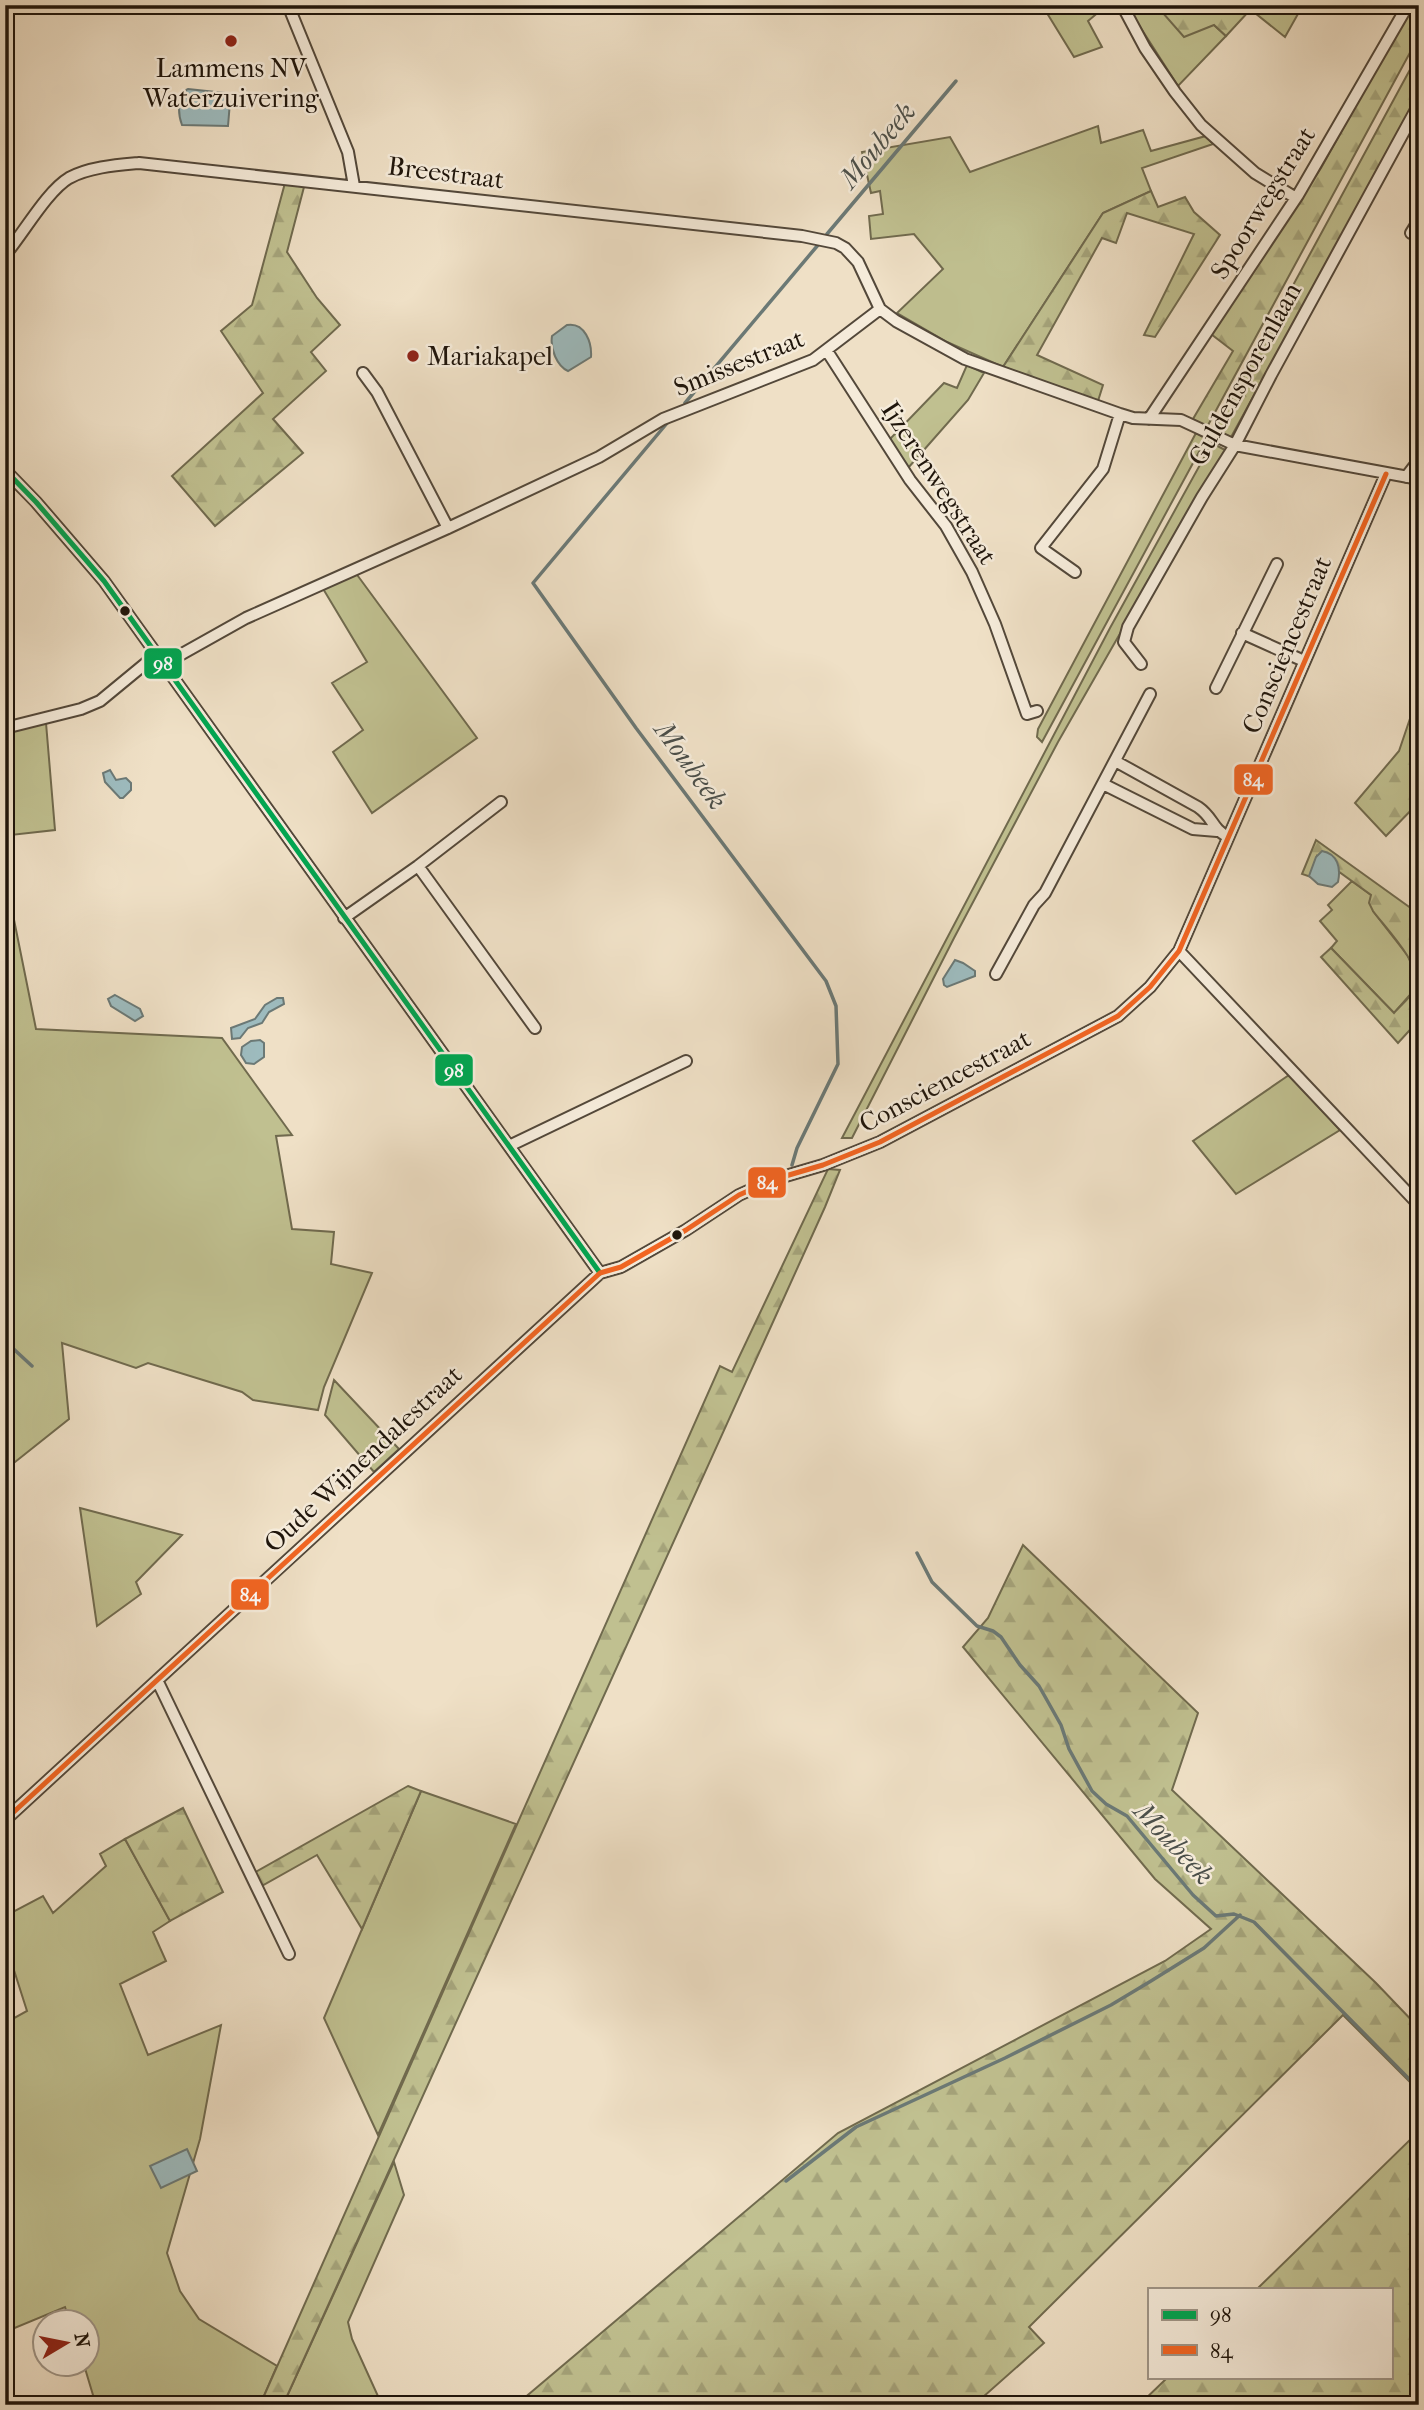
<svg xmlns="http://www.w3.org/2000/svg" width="1424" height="2410" viewBox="0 0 1424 2410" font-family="'IM FELL French Canon',serif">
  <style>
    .green { fill: #c0c090; stroke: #706a4e; stroke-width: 2 }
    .forest { fill: url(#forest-firs); stroke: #706a4e; stroke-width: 2 }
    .water { fill: #9dbbbe; stroke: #6b7976; stroke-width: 2 }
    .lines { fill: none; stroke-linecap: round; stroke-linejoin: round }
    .stream { stroke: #6b7976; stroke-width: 3.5 }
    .minor-casing { stroke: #53483a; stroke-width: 14 }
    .minor { stroke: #f5ebda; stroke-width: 10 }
    .bus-1-casing { stroke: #f5ebda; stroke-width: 10 }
    .bus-2-casing { stroke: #f5ebda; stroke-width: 10 }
    .bus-1 { stroke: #00a651; stroke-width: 5 }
    .bus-2 { stroke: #f26522; stroke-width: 5 }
    .poi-dot { fill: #8f2418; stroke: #f5ebda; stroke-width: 2.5 }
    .bus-dot { fill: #1f150b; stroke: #f5ebda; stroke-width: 2.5 }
    .labels { text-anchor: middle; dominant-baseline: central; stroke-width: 5; stroke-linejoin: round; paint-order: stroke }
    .poi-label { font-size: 26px; fill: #1f150b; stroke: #f5ebda }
    .street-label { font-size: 26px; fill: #1f150b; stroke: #f5ebda }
    .water-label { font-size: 28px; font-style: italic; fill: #4b4f4a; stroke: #f5ebda }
    .line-badge { stroke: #f5ebda; stroke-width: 2.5 }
    .badge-label { font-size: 19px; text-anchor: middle; font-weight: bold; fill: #fff }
  </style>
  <defs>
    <pattern id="forest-firs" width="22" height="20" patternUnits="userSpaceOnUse" patternTransform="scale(1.75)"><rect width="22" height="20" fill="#c0c090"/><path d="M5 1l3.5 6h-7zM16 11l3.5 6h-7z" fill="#a5a47b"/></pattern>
  </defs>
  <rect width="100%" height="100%" fill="#efe0c6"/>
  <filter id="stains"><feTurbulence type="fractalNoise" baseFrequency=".00286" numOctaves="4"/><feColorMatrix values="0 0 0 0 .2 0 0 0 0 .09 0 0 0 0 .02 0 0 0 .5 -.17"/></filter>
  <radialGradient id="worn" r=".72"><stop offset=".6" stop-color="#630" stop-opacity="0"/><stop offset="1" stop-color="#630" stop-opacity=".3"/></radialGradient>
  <path class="green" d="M1042 5H1107L1088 21 1102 47 1074 57Z
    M1126 5H1167L1162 12 1214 25 1226 36 1178 86Z
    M1245 5H1303L1285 37Z
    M1098 126 1101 143 1143 130 1151 151 1206 136 1213 144 1142 168 1151 191 1103 213 1003 367 947 342 897 313 943 269 914 234 871 239 869 216 883 214 880 191 871 193 862 152 950 137 970 172Z
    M967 365 984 373 968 400 908 468 889 440 944 383 957 388Z
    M1196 433 1206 439 1042 742 1037 737 1038 729Z
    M1212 443 1225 450 1058 742 954 938 852 1138H842L1110 628Z
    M355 572 477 738 372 813 333 752 363 730 332 683 367 662 322 587Z
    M46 723 55 830 11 835 5 798V732Z
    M5 875 36 1029 222 1038 292 1135 276 1136 292 1229 334 1232 331 1264 372 1273 324 1387 318 1410 253 1400 242 1392 148 1363 136 1368 62 1343 69 1419 5 1470Z
    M1352 881 1371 895 1373 911 1408 956 1417 979 1416 988 1394 1013 1331 948 1337 941 1320 921 1332 910 1328 905Z
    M1289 1075 1340 1130 1236 1194 1193 1141Z
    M334 1380 399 1449 374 1472 325 1415Z
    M80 1508 182 1535 136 1582 141 1594 97 1626Z
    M421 1791 516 1824 378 2135 324 2018Z
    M125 1839 170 1921 153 1932 166 1961 120 1984 148 2055 221 2025 200 2139 167 2253 180 2291 199 2319 277 2366 260 2405H96L84 2365 88 2364V2322H70L65 2307 5 2332V2023L27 2011 5 1942V1916L43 1896 53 1913 106 1866 100 1854Z
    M394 2162 404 2195 348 2322 352 2339 382 2405H283Z"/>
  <path class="forest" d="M1167 5H1245L1250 10 1226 36 1214 25 1184 37 1162 12Z
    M1412 5H1419V36L1207 427 1193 419 1233 351 1211 334 1321 168Z
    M1419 53V95L1230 439 1214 431Z
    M285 183 304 187 287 252 317 298 340 325 311 352 326 371 273 419 303 453 215 526 172 476 263 393 221 331 252 305Z
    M1151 191 1158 207 1185 197 1194 212 1220 235 1155 337 1144 335 1194 234 1127 213 1116 243 1102 238 1037 355 1103 385 1098 401 1003 367 1103 213Z
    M1419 692V802L1386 836 1355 803 1399 751Z
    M1316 840 1419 914V1020L1398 1043 1321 957 1331 948 1394 1013C1401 1005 1412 996 1416 987 1424 967 1384 926 1373 911L1369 903 1371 895 1317 856 1311 877 1302 874Z
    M828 1169 840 1170 825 1207 283 2405H260L720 1366 732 1372Z
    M1023 1545 1198 1713 1172 1790 1376 1983 1419 2028V2091L1343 2015 1029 2327 1044 2343 974 2405H516L838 2133 1165 1961 1211 1929 1155 1879 963 1647 988 1618Z
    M408 1786 421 1791 362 1929 317 1855 258 1888 252 1874Z
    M183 1808 223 1892 170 1921 125 1839Z
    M1419 2131V2405H1139L1168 2377H1391V2289H1257Z"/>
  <path class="water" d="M188 89 225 93 230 102 228 126 182 125C178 115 178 102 182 92Z
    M567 325C585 322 592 343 591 357L568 371C557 366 550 349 552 336Z
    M110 770 116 780 126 778 131 783V790L123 798H120L105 782 103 773Z
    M1322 851C1338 854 1341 868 1338 882L1332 887 1318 884 1309 876 1316 857Z
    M955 960 963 963 975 971V976L947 987 944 985 943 979Z
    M115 995 140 1009 143 1016 135 1021 111 1006 108 999Z
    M277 998H283L284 1004 269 1012 262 1023 248 1028 240 1038 232 1039 231 1028 255 1019 265 1005Z
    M260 1040 264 1043V1057L254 1064 246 1063 241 1055 242 1047 251 1041Z
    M187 2149 197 2171 161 2188 150 2166Z"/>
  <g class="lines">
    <path class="stream" d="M827 234 956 81
      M685 403 818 245
      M668 422 533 583 636 728 826 981 836 1006 838 1064 797 1148 792 1165
      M5 1341 32 1366
      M917 1553 932 1582 977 1626 993 1631 1001 1637 1020 1665 1039 1686 1061 1725 1069 1749 1092 1791 1106 1804 1127 1816 1193 1895 1216 1916 1234 1914 1254 1922 1419 2089
      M786 2181 856 2127 1005 2058 1111 2005 1151 1981 1204 1948 1240 1915"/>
    <defs>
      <path id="minor" d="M288 5 348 152 354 186
        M1122 5 1145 48 1175 92 1201 125 1255 173 1296 198
        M1411 233 1419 220
        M5 255C23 234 47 191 69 178 89 167 117 165 139 163L802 236 836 243 845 248 858 262 880 309 896 321 965 359 1120 414 1133 418 1181 420 1235 445 1419 479
        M827 351 910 480 946 526 972 572 995 624 1027 714 1037 711
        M363 373 377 392 448 528
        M1149 419 1298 195 1408 5
        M5 470 36 502 104 581 600 1273
        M1406 477 1419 460
        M1075 572 1041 548 1103 469 1120 414
        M1242 633 1304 661
        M164 664 246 618 448 528 599 457 663 419 813 360 880 309
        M1141 664 1124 642 1128 627 1202 497 1235 445 1271 375 1419 104
        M1216 688 1277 564
        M5 728 81 709 100 701 157 654
        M1115 761 1198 807C1214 818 1211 828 1228 837
        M1103 784 1193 829 1217 831
        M418 866 535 1028
        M344 918 418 866 501 802
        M1179 951 1419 1205
        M996 974 1034 905 1045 893 1150 694
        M509 1146 686 1061
        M157 1680 289 1954
        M5 1820 600 1273 621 1267 686 1230 739 1195 772 1180 823 1165 880 1142 1118 1016 1150 987 1179 951 1386 474"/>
    </defs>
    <use href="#minor" class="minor-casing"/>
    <use href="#minor" class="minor"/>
    <defs>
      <path id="bus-1" d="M5 470 36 502 104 581 600 1273"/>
      <path id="bus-2" d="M5 1820 600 1273 621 1267 686 1230 739 1195 772 1180 823 1165 880 1142 1118 1016 1150 987 1179 951 1386 474"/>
    </defs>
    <use href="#bus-1" class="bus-1-casing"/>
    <use href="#bus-2" class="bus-2-casing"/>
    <use href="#bus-1" class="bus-1"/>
    <use href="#bus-2" class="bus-2"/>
  </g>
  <g class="poi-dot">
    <circle cx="231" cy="41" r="7"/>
    <circle cx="413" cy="356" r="7"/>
  </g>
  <g class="bus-dot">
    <circle cx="125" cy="611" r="6"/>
    <circle cx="677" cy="1235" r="6"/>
  </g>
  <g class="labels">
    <g class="poi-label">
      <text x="231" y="68">Lammens NV<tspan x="231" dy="30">Waterzuivering</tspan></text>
      <text x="427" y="356" text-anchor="start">Mariakapel</text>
    </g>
    <g class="street-label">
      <text transform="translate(446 173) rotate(7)">Breestraat</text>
      <text transform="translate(1263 203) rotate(-58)">Spoorwegstraat</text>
      <text transform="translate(739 363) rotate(-22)">Smissestraat</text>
      <text transform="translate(1245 374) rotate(-61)">Guldensporenlaan</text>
      <text transform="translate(939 483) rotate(57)">Ijzerenwegstraat</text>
      <text transform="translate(1287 645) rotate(-67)">Consciencestraat</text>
      <text transform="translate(945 1081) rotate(-28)">Consciencestraat</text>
      <text transform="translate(363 1459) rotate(-43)">Oude Wijnendalestraat</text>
    </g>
    <g class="water-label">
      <text transform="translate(877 145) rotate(-50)">Moubeek</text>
      <text transform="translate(691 765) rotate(54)">Moubeek</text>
      <text transform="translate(1174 1843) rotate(47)">Moubeek</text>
    </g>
  </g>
  <g class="line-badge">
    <rect x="143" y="647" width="40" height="33" rx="7" fill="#00a651"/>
    <rect x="1233" y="763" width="41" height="33" rx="7" fill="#f26522"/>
    <rect x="434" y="1053" width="40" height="34" rx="7" fill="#00a651"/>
    <rect x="747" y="1166" width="40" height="33" rx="7" fill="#f26522"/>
    <rect x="230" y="1578" width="40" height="33" rx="7" fill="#f26522"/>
  </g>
  <g class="badge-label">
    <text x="163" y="670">98</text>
    <text x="1253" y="786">84</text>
    <text x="454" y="1077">98</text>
    <text x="767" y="1189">84</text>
    <text x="250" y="1601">84</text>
  </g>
  <rect width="1424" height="2410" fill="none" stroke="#efe0c6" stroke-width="28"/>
  <rect x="7" y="7" width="1410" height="2396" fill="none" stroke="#1f150b" stroke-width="3.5"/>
  <rect x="14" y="14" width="1396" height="2382" fill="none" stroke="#1f150b" stroke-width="2"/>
  <rect x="1148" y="2288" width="245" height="91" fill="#f5ebda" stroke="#9f9587" stroke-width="2"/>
  <rect x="1162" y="2310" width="35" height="10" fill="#00a651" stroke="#9f9587" stroke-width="2"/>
  <text x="1210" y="2322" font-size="21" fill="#1f150b">98</text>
  <rect x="1162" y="2345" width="35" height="10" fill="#f26522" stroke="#9f9587" stroke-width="2"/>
  <text x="1210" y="2358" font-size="21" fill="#1f150b">84</text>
  <g transform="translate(66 2343) rotate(80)"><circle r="33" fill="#f5ebda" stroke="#9f9587" stroke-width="2"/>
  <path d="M0-5L12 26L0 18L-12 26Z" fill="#8f2418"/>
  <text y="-10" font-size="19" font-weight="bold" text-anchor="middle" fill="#1f150b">N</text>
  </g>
  <rect width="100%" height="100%" filter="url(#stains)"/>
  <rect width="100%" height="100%" fill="url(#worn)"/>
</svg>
